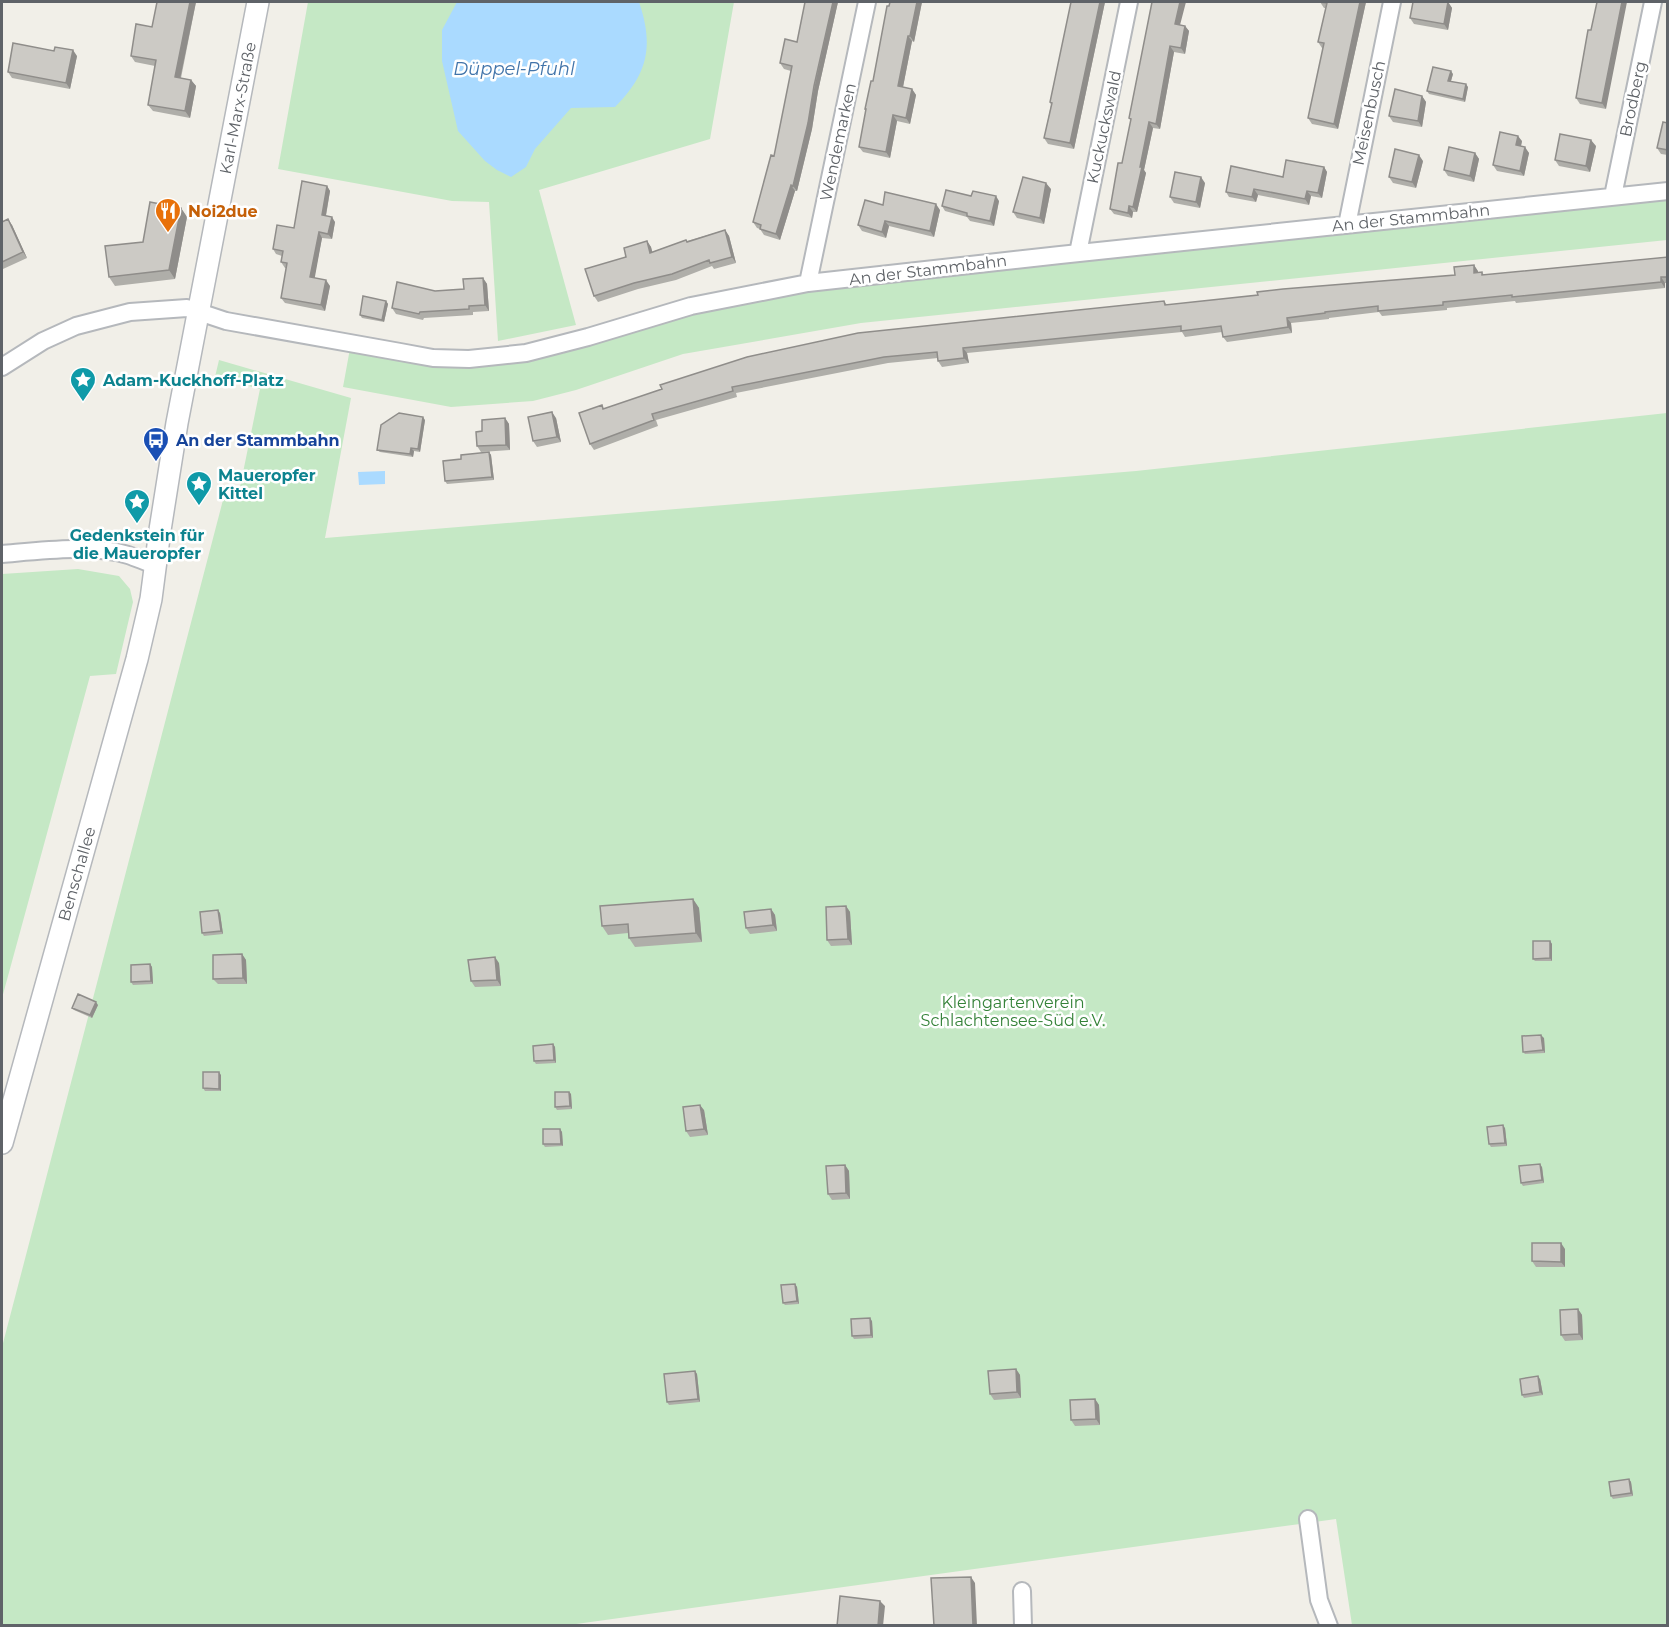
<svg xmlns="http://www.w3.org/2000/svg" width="1669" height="1627" viewBox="0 0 1669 1627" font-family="Montserrat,sans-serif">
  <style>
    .green { fill: #c5e8c5 }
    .water { fill: #aadaff }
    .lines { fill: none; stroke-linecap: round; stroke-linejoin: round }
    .minor-casing { stroke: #b5b8bc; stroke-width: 20 }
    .tertiary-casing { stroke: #b5b8bc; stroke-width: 24 }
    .minor { stroke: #fff; stroke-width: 16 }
    .tertiary { stroke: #fff; stroke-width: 21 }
    .wall { fill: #afaea9 }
    .shaded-wall { fill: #8f8d8a }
    .building { fill: #cccac5; stroke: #8f8d8a; stroke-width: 1.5 }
    .labels { text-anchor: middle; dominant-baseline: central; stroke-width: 5; stroke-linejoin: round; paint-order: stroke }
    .street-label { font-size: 16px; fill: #5f6368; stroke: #fff }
    .food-label { font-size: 16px; font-weight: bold; fill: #c56008; stroke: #fff; text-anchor: start }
    .culture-label { font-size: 16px; font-weight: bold; fill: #0d838f; stroke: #fff; text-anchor: start }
    .transit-label { font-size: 16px; font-weight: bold; fill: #164399; stroke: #fff; text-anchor: start }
    .park-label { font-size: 16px; fill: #348238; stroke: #fff }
    .water-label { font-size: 18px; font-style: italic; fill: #4174aa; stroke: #fff }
  </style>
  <rect width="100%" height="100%" fill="#f1efe8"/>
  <path class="green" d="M308 2H734L710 139 539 190 576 325 498 341 489 202 452 201 278 169Z
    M1667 191V240L861 323 683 354 576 390 533 401 451 407 343 387 351 343 469 359 726 298Z
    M219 360 351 398 325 538 1136 471 1667 413V1625H1352L1336 1519 569 1625 2 1626V1347L223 500 238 497 260 389 215 377Z
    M78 569 119 576 130 589 133 602 116 674 90 676 2 998V574Z"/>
  <path class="water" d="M457 2H639C654 46 648 74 615 107L571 108 535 149 526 167 511 177 497 170 485 161 458 131 442 61V30Z
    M385 471V484L359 485 358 472Z"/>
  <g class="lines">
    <defs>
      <path id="minor" d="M1613 196 1653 2
        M1347 225 1392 2
        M1078 253 1129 2
        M808 283 867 2
        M2 367 43 341 76 326 130 312 187 308 226 321 400 352 433 358 469 359 526 353 588 337 691 306 808 283 1060 255 1668 191
        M2 554C38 551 93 544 128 555 137 558 146 562 155 565
        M1308 1519 1319 1600 1329 1626
        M1022 1591 1023 1626"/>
      <path id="tertiary" d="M2 1143 137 659 151 599 160 530 177 423 258 2"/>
    </defs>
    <use href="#minor" class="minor-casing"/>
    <use href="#tertiary" class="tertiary-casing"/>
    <use href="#minor" class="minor"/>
    <use href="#tertiary" class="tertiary"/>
  </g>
  <path class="wall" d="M196 2 181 78 191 80 196 86 190 118 153 111 148 105 155 66 135 62 131 56 152 27Z
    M805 2H838L818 91 812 129 797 191H795L780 240 764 235 760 229 757 228 753 222 774 156 791 71 784 69 780 63 797 42Z
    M890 2H922L914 42 912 41 903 87 912 89 916 95 910 124 897 121 890 158 863 152 859 147 866 110 865 109 873 81Z
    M1071 2H1105L1074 149 1048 144 1044 138 1051 105 1050 102Z
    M1320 2H1366L1338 129 1312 124 1308 118 1323 48H1322L1318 42 1326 8H1324Z
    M1448 2 1452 8 1448 30 1414 24 1410 18Z
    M1180 25 1185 26 1189 31 1185 54 1174 52 1160 129 1153 128 1144 170 1146 173 1137 212H1133L1132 218 1114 214 1110 209 1122 163 1131 121 1129 118Z
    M1591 30 1606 109 1580 104 1576 98Z
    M77 56 70 89 12 78 8 72Z
    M1453 74 1451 81 1468 87 1465 102 1429 94 1427 91Z
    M1422 96 1426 102 1422 127 1393 122 1389 116Z
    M1668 123V155L1661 154 1657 148Z
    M1522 141 1521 146 1529 153 1524 176 1497 171 1493 165Z
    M1596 146 1590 172 1559 166 1555 160Z
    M1475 153 1479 159 1474 182 1448 176 1444 170Z
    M1423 161 1416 188 1393 183 1389 177Z
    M1324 167 1327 172 1322 198 1311 196 1309 205 1258 195 1256 202 1229 197 1226 192Z
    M1205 183 1200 208 1174 203 1170 197Z
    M327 186 330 191 326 216 335 222 332 239 322 238 314 278 330 286 325 311 285 303 281 298 286 268H285L281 262 282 256 276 254 273 249 294 228Z
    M1051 189 1044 224 1017 218 1013 212Z
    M971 196 999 201 994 226 970 221 967 217 945 211 942 206Z
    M883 205 940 210 934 237 889 226 886 238 862 231 858 225Z
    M181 208 187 217 175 279 115 286 109 277 143 242Z
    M2 222 12 225 27 258 3 269 2 267Z
    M725 230 729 236 736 263 714 269 712 266 676 280 638 289 598 302 594 296 626 257 647 241 651 247 652 252 686 240 687 241Z
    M1668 257V283H1665V288L1516 303 1515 301 1447 308V310L1382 316 1379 312 1329 318V319L1291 323 1292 333 1227 342 1223 337 1222 332 1185 337 1182 332 967 353 969 363 942 367 938 361V358L888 363 736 393 737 397 656 420 658 426 594 450 590 444 602 405 604 409 1164 301 1167 305 1455 275 1474 265 1478 272H1482L1484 275Z
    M483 278 487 284 489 311 473 312V315L424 318 423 320 396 314 392 308 435 291 464 289Z
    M386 301 388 304 384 322 362 318 360 315Z
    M505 418 509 424 510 450 481 452 477 446 482 431Z
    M556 418 561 442 537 447 533 441Z
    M425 420 420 452 414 451 413 457 380 452 377 450Z
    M489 452 491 455 494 480 447 484 445 481 461 459Z
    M693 899 699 908 702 942 635 947 629 938 628 933 608 935 602 926Z
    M846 906 850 912 852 945 831 946 827 940Z
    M771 909 775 915 777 931 750 934 746 928Z
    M220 913 223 934 204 936 202 933Z
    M1550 941 1552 944V961H1535L1533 959Z
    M242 954 246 960 247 984H218L213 979Z
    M499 963 501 986 475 987 471 981Z
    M150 964 152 967 153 984 133 985 131 982Z
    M98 1005 92 1018 74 1010 72 1008Z
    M1544 1038 1545 1053 1525 1054 1523 1052Z
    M553 1044 555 1047 556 1063 536 1064 534 1061Z
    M221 1075V1091H205L203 1088Z
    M569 1092 571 1094 572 1109 557 1110 555 1107Z
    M704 1110 708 1135 690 1137 686 1131Z
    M1505 1128 1507 1146 1491 1147 1489 1144Z
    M560 1129 562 1132 563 1146 545 1147 543 1144Z
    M845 1165 849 1171 850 1199 832 1200 828 1194Z
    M1542 1167 1544 1183 1523 1186 1521 1183Z
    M1565 1249V1267H1536L1532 1261Z
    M795 1284 797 1287 799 1304 785 1305 783 1303Z
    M1578 1309 1582 1315 1583 1340 1565 1341 1561 1335Z
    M872 1321 873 1338 854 1339 852 1336Z
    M1016 1369 1020 1375 1021 1398 994 1400 990 1394Z
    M695 1371 697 1374 700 1402 669 1405 667 1402Z
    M1540 1379 1543 1395 1524 1398 1522 1395Z
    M1095 1399 1099 1405 1100 1425 1075 1426 1071 1420Z
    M1629 1479 1631 1482 1633 1496 1613 1499 1611 1496Z"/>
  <path class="shaded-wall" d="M190 2H196L179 84 175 77Z
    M833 2H838L818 91 812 129 797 191 793 186Z
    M917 2H922L914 42 910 36Z
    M1100 2H1105L1074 149 1070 143Z
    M1180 2H1186L1179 29 1175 24Z
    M1360 2H1366L1338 129 1334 124Z
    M1448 2 1452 8 1448 30 1444 24Z
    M1622 2H1627L1606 109 1602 103Z
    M1185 26 1189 31 1185 54 1181 48Z
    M908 36 912 41 902 92 898 86Z
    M1170 46 1174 52 1160 129 1156 124Z
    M73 50 77 56 70 89 66 83Z
    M1451 71 1453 74 1450 84 1448 81Z
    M191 80 196 86 190 118 185 111Z
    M1466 84 1468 87 1465 102 1463 99Z
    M912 89 916 95 910 124 906 118Z
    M1422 96 1426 102 1422 127 1418 121Z
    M893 115 897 121 890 158 886 152Z
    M1149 122 1153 128 1144 170 1146 173 1137 212 1133 207 1140 167Z
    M1518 136 1522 141 1520 150 1516 145Z
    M1591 140 1596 146 1590 172 1586 166Z
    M1525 147 1529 153 1524 176 1520 171Z
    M1475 153 1479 159 1474 182 1470 176Z
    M1419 155 1423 161 1416 188 1412 182Z
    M1324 167 1327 172 1322 198 1318 193Z
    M1201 177 1205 183 1200 208 1196 202Z
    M1046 183 1051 189 1044 224 1040 218Z
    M791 185 795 191 780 240 776 234Z
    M327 186 330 191 325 220 322 215Z
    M1254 189 1258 195 1256 202 1252 197Z
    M1307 191 1311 196 1309 205 1305 199Z
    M996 196 999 201 994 226 990 221Z
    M936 204 940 210 934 237 930 231Z
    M1129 206 1133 212 1132 218 1128 213Z
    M181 208 187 217 175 279 169 270Z
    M332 217 335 222 332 239 328 234Z
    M8 219 12 225 27 258 23 252Z
    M885 221 889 226 886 238 882 232Z
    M725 230 729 236 736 263 732 257Z
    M319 232 322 238 314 282 310 277Z
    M647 241 651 247 654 258 650 253Z
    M1474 265 1478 271V279L1474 273Z
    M1661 277 1665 283V288L1661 282Z
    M483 278 487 284 489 311 485 305Z
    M326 280 330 286 325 311 321 305Z
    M386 301 388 304 384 322 382 320Z
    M1287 318 1291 323 1292 333 1288 327Z
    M963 348 967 353 969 363 964 358Z
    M552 412 556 418 561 442 557 437Z
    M423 417 425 420 420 452 418 449Z
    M505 418 509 424 510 450 506 445Z
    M411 448 414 451 413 457 410 454Z
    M489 452 491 455 494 480 492 477Z
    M693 899 699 908 702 942 696 933Z
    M846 906 850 912 852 945 848 939Z
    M771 909 775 915 777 931 773 925Z
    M218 910 220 913 223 934 221 931Z
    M1550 941 1552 944V961L1550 958Z
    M242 954 246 960 247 984 243 978Z
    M495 957 499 963 501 986 497 980Z
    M150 964 152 967 153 984 151 981Z
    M96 1002 98 1005 92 1018 90 1015Z
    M1541 1035 1544 1038 1545 1053 1543 1050Z
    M553 1044 555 1047 556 1063 554 1060Z
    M219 1072 221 1075V1091L219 1089Z
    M569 1092 571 1094 572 1109 570 1106Z
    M700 1105 704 1110 708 1135 704 1129Z
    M1503 1125 1505 1128 1507 1146 1505 1143Z
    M560 1129 562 1132 563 1146 561 1144Z
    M1540 1164 1542 1167 1544 1183 1542 1180Z
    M845 1165 849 1171 850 1199 846 1193Z
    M1561 1243 1565 1249V1267L1561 1262Z
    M795 1284 797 1287 799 1304 797 1301Z
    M1578 1309 1582 1315 1583 1340 1579 1334Z
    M870 1318 872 1321 873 1338 871 1335Z
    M1016 1369 1020 1375 1021 1398 1017 1392Z
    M695 1371 697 1374 700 1402 698 1399Z
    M1538 1376 1540 1379 1543 1395 1540 1392Z
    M1095 1399 1099 1405 1100 1425 1096 1419Z
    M1629 1479 1631 1482 1633 1496 1631 1493Z
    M971 1577 975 1583 977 1626H973Z
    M880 1601 885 1606 883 1626H878Z"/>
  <path class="building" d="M157 2H190L175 77 191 80 185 111 148 105 156 60 131 56 136 24 152 27Z
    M805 2H833L814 86 808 123 793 186 791 185 776 234 760 229 761 225 753 222 771 155 774 156 792 66 780 63 785 39 797 42Z
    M890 2H917L910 36H908L898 86 912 89 906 118 893 115 886 152 859 147 866 109H865L871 81H873L887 6H889Z
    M1071 2H1100L1070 143 1044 138 1052 103 1050 102Z
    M1152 2H1180L1175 24 1185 26 1181 48 1170 46 1156 124 1149 122 1140 167H1142L1133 207 1129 206 1128 213 1110 209 1118 163H1122L1131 119 1129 118Z
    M1320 2H1360L1334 124 1308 118 1324 43 1318 42 1327 3Z
    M1413 2H1448L1444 24 1410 18Z
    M1597 2H1622L1602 103 1576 98 1588 30H1591Z
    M13 43 54 51 55 47 73 50 66 83 8 72Z
    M1433 67 1451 71 1448 81 1466 84 1463 99 1427 91Z
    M1395 89 1422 96 1418 121 1389 116Z
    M1663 122 1668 123V150L1657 148Z
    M1500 132 1518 136 1516 145 1525 147 1520 171 1493 165Z
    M1560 134 1591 140 1586 166 1555 160Z
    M1449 147 1475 153 1470 176 1444 170Z
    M1395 149 1419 155 1412 182 1389 177Z
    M1286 160 1324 167 1318 193 1307 191 1305 199 1254 189 1252 197 1226 192 1231 166 1283 177Z
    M1175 172 1201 177 1196 202 1170 197Z
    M1023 177 1046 183 1040 218 1013 212Z
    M302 181 327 186 322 215 332 217 328 234 319 232 310 277 326 280 321 305 281 298 287 263 281 262 283 251 273 249 277 225 294 228Z
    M946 190 971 196 973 191 996 196 990 221 967 216V213L942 206Z
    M885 192 936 204 930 231 885 221 882 232 858 225 865 200 883 205Z
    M150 202 181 208 169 270 109 277 105 246 143 242Z
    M8 219 23 252 2 262V222Z
    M725 230 732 257 710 263 709 260 672 274 634 283 594 296 585 269 626 257 624 248 647 241 650 253 686 240 687 242Z
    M1668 257V277H1661V282L1512 297V295L1443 302V305L1378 311V306L1325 312V313L1287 318 1288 327 1223 337 1221 326 1181 331V326L963 348 964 358 938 361 937 352 884 357 732 387 733 391 652 414 654 420 590 444 579 413 602 405 603 409 662 389 660 385 747 357 858 333 1164 301 1165 305 1258 295 1257 292 1283 289 1455 275 1454 267 1474 265V273L1482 272V275Z
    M483 278 485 305 469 306V309L420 312 419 314 392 308 397 282 435 291 464 289 463 279Z
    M363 296 386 301 382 320 360 315Z
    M552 412 557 437 533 441 528 417Z
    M399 413 423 417 418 449 411 448 410 454 377 450 381 425Z
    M505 418 506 445 477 446 476 432 482 431V420Z
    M489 452 492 477 445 481 443 461 461 459V455Z
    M693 899 696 933 629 938 628 924 602 926 600 906Z
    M846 906 848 939 827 940 826 907Z
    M771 909 773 925 746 928 744 912Z
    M218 910 221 931 202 933 200 912Z
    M1533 941H1550V958L1533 959Z
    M242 954 243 978 213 979V955Z
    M495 957 497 980 471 981 468 960Z
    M150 964 151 981 131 982V965Z
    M78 994 96 1002 90 1015 72 1008Z
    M1541 1035 1543 1050 1523 1052 1522 1036Z
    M553 1044 554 1060 534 1061 533 1046Z
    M203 1072H219V1089L203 1088Z
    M555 1092H569L570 1106 555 1107Z
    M700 1105 704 1129 686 1131 683 1107Z
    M1503 1125 1505 1143 1489 1144 1487 1127Z
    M543 1129H560L561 1144H543Z
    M1540 1164 1542 1180 1521 1183 1519 1166Z
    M845 1165 846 1193 828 1194 826 1166Z
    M1532 1243H1561V1262L1532 1261Z
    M795 1284 797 1301 783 1303 781 1285Z
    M1578 1309 1579 1334 1561 1335 1560 1310Z
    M870 1318 871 1335 852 1336 851 1319Z
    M1016 1369 1017 1392 990 1394 988 1371Z
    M695 1371 698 1399 667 1402 664 1374Z
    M1538 1376 1540 1392 1522 1395 1520 1379Z
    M1095 1399 1096 1419 1071 1420 1070 1400Z
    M1629 1479 1631 1493 1611 1496 1609 1482Z
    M971 1577 973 1626H934L931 1578Z
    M840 1596 880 1601 878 1626H837Z"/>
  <defs>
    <symbol id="restaurant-pin" viewBox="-11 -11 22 30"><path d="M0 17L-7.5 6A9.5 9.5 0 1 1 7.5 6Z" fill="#e8710a" stroke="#fff"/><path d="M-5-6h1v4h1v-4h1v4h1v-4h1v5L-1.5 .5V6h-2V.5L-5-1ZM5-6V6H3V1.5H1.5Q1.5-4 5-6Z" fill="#fff"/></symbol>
    <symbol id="sight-pin" viewBox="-11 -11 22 30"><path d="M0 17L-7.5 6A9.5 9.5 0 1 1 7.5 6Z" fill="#0f9aa8" stroke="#fff"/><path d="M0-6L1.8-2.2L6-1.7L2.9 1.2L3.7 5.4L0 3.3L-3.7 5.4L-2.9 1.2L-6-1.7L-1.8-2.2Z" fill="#fff"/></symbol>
    <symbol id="bus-pin" viewBox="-11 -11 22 30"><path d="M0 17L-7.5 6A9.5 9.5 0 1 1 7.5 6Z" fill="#1a4fb4" stroke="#fff"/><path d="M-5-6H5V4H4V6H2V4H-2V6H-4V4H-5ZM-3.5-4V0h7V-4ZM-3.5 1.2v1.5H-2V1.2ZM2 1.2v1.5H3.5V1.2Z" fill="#fff"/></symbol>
  </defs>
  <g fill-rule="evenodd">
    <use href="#restaurant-pin" x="153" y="196" width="30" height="40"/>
    <use href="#sight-pin" x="68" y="365" width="30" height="40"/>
    <use href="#bus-pin" x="141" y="425" width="30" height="40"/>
    <use href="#sight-pin" x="184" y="469" width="30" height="40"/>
    <use href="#sight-pin" x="122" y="487" width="30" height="40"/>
  </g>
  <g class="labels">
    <g class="street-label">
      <text transform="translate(1633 99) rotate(-78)">Brodberg</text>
      <text transform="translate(238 108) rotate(-79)">Karl-Marx-Straße</text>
      <text transform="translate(1369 113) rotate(-78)">Meisenbusch</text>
      <text transform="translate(1104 127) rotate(-78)">Kuckuckswald</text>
      <text transform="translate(838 142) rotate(-78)">Wendemarken</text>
      <text transform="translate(1411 218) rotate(-6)">An der Stammbahn</text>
      <text transform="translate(928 270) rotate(-7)">An der Stammbahn</text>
      <text transform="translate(77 874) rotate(-74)">Benschallee</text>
    </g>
    <g class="food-label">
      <text x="188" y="211">Noi2due</text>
    </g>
    <g class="culture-label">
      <text x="103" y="380">Adam-Kuckhoff-Platz</text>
      <text x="218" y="475">Maueropfer<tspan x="218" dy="18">Kittel</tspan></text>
      <text x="137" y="535" text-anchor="middle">Gedenkstein für<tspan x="137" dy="18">die Maueropfer</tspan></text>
    </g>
    <g class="transit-label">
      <text x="176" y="440">An der Stammbahn</text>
    </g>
    <g class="park-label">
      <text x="1013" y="1002">Kleingartenverein<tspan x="1013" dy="18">Schlachtensee-Süd e.V.</tspan></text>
    </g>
    <g class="water-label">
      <text x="514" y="69">Düppel-Pfuhl</text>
    </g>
  </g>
  <rect width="1669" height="1627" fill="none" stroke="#5f6368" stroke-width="6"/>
</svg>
